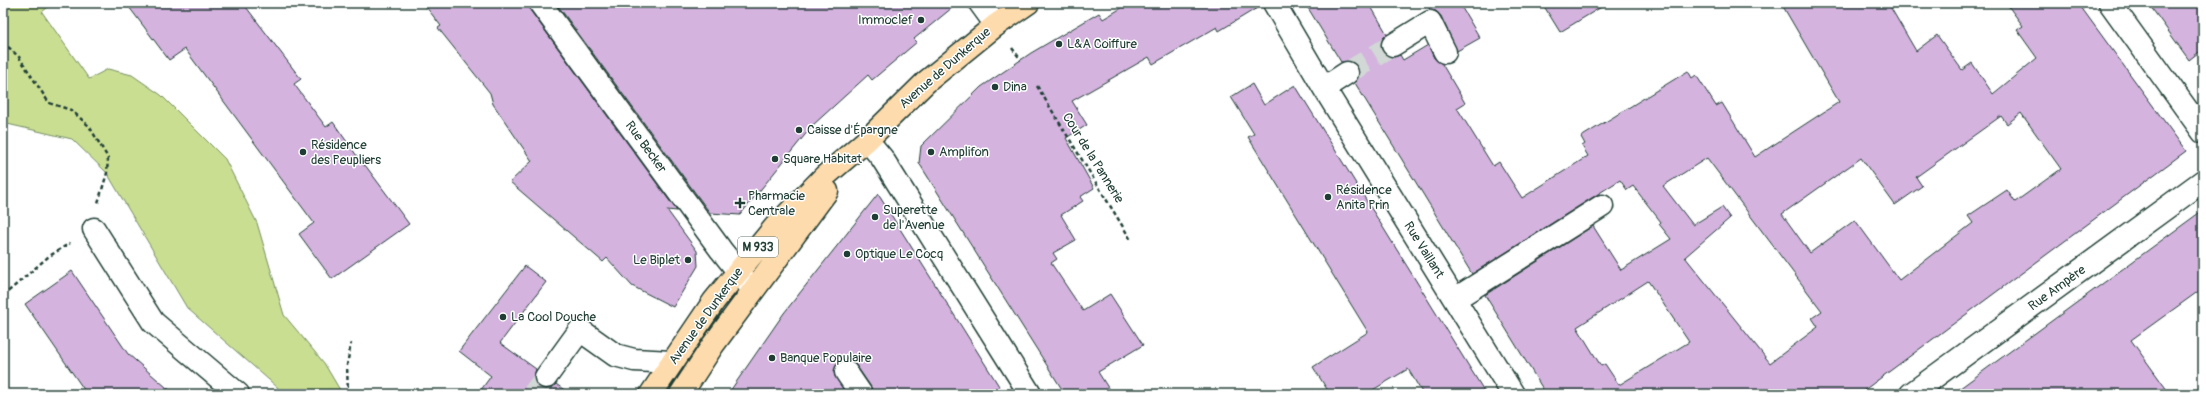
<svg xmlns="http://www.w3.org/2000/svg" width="2206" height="397" viewBox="0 0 2206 397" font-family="Pangolin,sans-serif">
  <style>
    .green { fill: #cade92; stroke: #748e63 }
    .building { fill: #d4b3df; stroke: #1f3d34; fill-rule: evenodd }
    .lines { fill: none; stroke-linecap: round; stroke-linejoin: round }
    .minor-tunnel { stroke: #d2d8d6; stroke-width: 22; stroke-dasharray: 22 11; stroke-linecap: butt }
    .minor-casing { stroke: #1f3d34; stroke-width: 25 }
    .major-casing { stroke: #1f3d34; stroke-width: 25 }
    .path { stroke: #1f3d34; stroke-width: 2.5; stroke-dasharray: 4 3; stroke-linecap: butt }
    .minor { stroke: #fff; stroke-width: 22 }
    .major { stroke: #fedbac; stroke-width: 22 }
    .poi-dot { fill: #1f3d34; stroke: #fff; stroke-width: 1.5 }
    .labels { text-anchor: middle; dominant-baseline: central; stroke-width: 3; stroke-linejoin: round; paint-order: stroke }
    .shield { fill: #fff; stroke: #627771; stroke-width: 1 }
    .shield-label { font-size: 12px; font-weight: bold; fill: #1f3d34 }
    .poi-label { font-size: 13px; fill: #1f3d34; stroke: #fff; text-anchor: start }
    .street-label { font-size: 13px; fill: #1f3d34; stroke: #fff }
  </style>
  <rect width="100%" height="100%" fill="#fff"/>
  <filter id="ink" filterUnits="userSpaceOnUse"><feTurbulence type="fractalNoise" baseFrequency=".025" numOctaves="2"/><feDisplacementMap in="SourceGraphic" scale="8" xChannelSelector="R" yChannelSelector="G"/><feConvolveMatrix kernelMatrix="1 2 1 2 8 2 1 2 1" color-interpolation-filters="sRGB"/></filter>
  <g filter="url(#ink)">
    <path class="green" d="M3 3H53L42 12 89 79 108 69 132 75 161 95 225 159 257 223 284 315 324 363 340 390V394H285L187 308 107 173 72 139 3 123Z"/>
    <path class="building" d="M126 3H243L301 79 294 84 326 127 333 122 364 166 365 165 409 224 332 279 299 234 314 223 185 49 169 60Z
      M423 3H528L530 10 677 211 667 210 697 251 698 266 673 307 632 286 607 258 603 262 510 182 532 161 493 104 490 93 438 28 441 26Z
      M556 3H958L914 39 917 42 872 80 868 75 813 125 740 215 710 213Z
      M1130 3H1262V5L1219 31 1217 27 1153 64 1149 57 1072 101 1087 125 1066 138 1094 188 1080 197 1083 201 1061 215 1076 240 1053 253 1057 259 1051 263 1083 311 1110 294 1143 345 1098 372 1112 394H1065L919 163 921 146 981 87 1031 53 1099 13 1103 19Z
      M1305 3H1369L1387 34 1382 39 1381 45 1382 51 1387 56 1394 57 1400 55 1403 60 1428 45 1434 58 1442 64 1465 103 1457 108 1493 166 1499 162 1522 198 1588 156 1582 146 1585 144 1581 137 1688 71 1692 78 1696 75 1716 106 1722 103 1755 157 1839 102 1781 3H1888L1916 51 1937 35 1962 70 1972 63 1993 94 2037 58 2017 30 2023 26 2006 3H2078L2186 151 1859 394H1546L1485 295 1593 226 1621 270 1671 239 1659 224 1661 222 1633 186 1627 190 1620 180 1472 274 1355 83 1359 73 1358 67 1352 62H1341ZM2021 113 2061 169 2015 202 2007 190 1968 216 1973 223 1899 280 1855 220 1810 253 1782 214 1861 158 1895 205 1922 186 1916 177 2001 116 2007 124ZM1707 158 1822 311 1812 318 1818 327 1770 363 1685 257 1730 218 1722 207 1693 225 1663 186ZM1648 281 1689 342 1619 385 1605 364 1601 366 1577 327Z
      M1427 3H1459L1480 38 1457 51 1441 16 1436 11 1430 10Z
      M1542 3H1608L1560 32Z
      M2148 3H2203V49L2189 60Z
      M1252 84 1264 105 1295 85 1486 394H1423L1408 369 1366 394H1330L1313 367 1368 332 1248 137 1254 134 1231 97Z
      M878 194 1004 394H873L871 387 856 365 852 361 845 360 839 362 834 373 846 394H728L784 313Z
      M2203 210V288L2131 340 2170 394H1952Z
      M525 266 546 282 500 343 536 369 534 376 538 387 545 389 551 388 556 384 570 394H478L491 376 459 351Z
      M72 271 128 354 174 394H87L25 304Z"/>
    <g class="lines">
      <path class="minor-tunnel" d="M1347 73 1393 45
        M533 394 546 377"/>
      <defs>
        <path id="minor" d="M540 3 721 250 753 290
          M980 3 996 25
          M1274 3 1324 88 1513 394
          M2110 3 2203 132
          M1393 45 1430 22 1445 52
          M1324 88 1347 73
          M867 140 882 158 1030 394
          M94 229 153 322 238 394
          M1455 299 1602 206
          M846 372 861 394
          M546 377 580 330 615 355 634 360 672 362
          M1911 394 2203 181"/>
        <path id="major" d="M651 394 714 301 775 227 825 176 867 140 926 82 996 25 1028 3
          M681 394 713 345 827 191"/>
      </defs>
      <use href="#minor" class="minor-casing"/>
      <use href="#major" class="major-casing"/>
      <path class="path" d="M3 42 19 57 49 103 71 110 89 126 108 158 107 173 98 203
        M1012 48 1021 60
        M1037 86 1131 240
        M3 296 48 257 70 243
        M3 386 4 394
        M348 394 347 365 351 343"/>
      <use href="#minor" class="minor"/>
      <use href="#major" class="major"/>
    </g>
  </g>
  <g class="poi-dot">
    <circle cx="921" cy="20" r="4"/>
    <circle cx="1059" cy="44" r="4"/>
    <circle cx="995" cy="87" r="4"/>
    <circle cx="799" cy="130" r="4"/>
    <circle cx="303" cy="152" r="4"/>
    <circle cx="931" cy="152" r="4"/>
    <circle cx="775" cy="159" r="4"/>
    <circle cx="1328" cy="197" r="4"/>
    <path d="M738 197h4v4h4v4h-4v4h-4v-4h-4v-4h4z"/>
    <circle cx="875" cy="217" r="4"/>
    <circle cx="847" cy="254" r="4"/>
    <circle cx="688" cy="260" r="4"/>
    <circle cx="503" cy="317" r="4"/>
    <circle cx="772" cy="358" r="4"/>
  </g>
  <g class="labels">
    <rect class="shield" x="738" y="237" width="40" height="20" rx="3"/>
    <g class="shield-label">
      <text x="758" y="247">M 933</text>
    </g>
    <g class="poi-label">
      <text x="913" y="20" text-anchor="end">Immoclef</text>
      <text x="1067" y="44">L&amp;A Coiffure</text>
      <text x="1003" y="87">Dina</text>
      <text x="807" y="130">Caisse d'Épargne</text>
      <text x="311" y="145">Résidence<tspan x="311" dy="15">des Peupliers</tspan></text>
      <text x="939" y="152">Amplifon</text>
      <text x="783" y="159">Square Habitat</text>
      <text x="1336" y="190">Résidence<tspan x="1336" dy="15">Anita Prin</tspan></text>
      <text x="748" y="196">Pharmacie<tspan x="748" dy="15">Centrale</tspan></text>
      <text x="883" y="210">Superette<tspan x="883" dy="15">de l'Avenue</tspan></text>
      <text x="855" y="254">Optique Le Cocq</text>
      <text x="680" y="260" text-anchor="end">Le Biplet</text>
      <text x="511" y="317">La Cool Douche</text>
      <text x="780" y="358">Banque Populaire</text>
    </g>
    <g class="street-label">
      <text transform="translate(945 68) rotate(-41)">Avenue de Dunkerque</text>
      <text transform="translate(646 147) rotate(54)">Rue Becker</text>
      <text transform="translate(1093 158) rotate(58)">Cour de la Pannerie</text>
      <text transform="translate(1424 250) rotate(58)">Rue Vaillant</text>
      <text transform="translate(2057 288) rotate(-36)">Rue Ampère</text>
      <text transform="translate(706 316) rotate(-54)">Avenue de Dunkerque</text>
    </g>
  </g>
  <rect width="2206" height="397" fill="none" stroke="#fff" stroke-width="16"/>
  <rect x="8" y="8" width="2190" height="381" fill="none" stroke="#1f3d34" stroke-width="1.5" filter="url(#ink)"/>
</svg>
